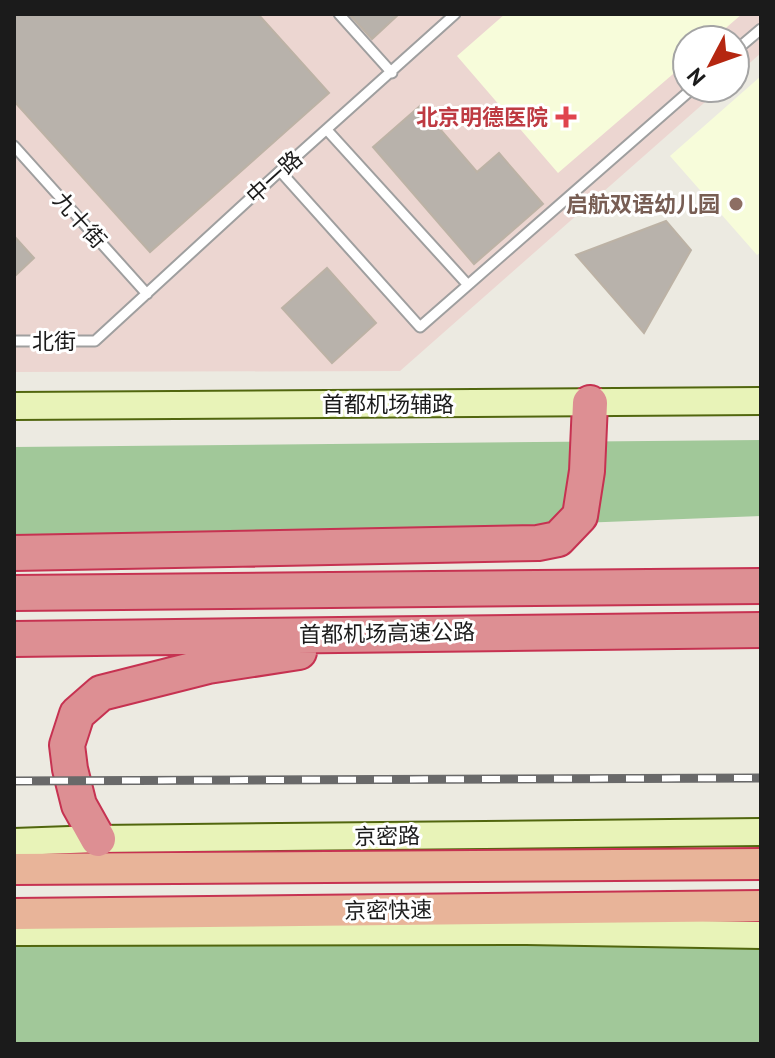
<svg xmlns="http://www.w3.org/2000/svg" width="775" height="1058" viewBox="0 0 775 1058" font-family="'PT Sans','Noto Sans SC',sans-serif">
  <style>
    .commercial { fill: #ecd6d1 }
    .education { fill: #f7fcda }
    .forest { fill: #a1c899 }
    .building { fill: #b8b2ab; stroke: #bcb2a5; stroke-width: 2 }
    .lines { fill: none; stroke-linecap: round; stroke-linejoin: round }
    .service-casing { stroke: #9f9f9f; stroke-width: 13 }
    .secondary-casing { stroke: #51660e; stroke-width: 30 }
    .trunk-casing { stroke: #c63251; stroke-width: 34 }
    .motorway-casing { stroke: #c63251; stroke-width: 38 }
    .service { stroke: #fff; stroke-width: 9 }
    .secondary { stroke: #e8f3b8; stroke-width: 26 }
    .trunk { stroke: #e8b499; stroke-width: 30 }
    .motorway { stroke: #dd8f93; stroke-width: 34 }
    .rail-casing { stroke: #696969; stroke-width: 9 }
    .rail { stroke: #fff; stroke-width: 6; stroke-dasharray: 18; stroke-linecap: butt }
    .health-dot { fill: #e0444e; stroke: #fff; stroke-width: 3 }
    .education-dot { fill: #8d6e63; stroke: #fff; stroke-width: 3 }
    .labels { text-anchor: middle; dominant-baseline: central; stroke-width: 6; stroke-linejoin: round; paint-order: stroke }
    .health-label { font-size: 22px; font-weight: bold; fill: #be3a42; stroke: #fff; text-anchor: end }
    .street-label { font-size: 22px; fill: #1b1b1b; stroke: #fff }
    .education-label { font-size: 22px; font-weight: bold; fill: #785e54; stroke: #fff; text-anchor: end }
  </style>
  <rect width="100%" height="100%" fill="#eceae1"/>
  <path class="commercial" d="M14 14H761V53L735 76V40H687V88H721L400 371 14 372Z"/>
  <path class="education" d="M505 14H742L712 40H687V62L558 173 457 56Z
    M761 76V252L757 255 670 156Z"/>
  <path class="forest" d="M761 440V516L14 545V447Z
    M761 924V1044H14V930Z"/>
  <path class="building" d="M14 14H258L329 93 150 252 14 101Z
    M349 14H399L372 39Z
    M420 106 477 172 499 153 543 204 474 264 373 147Z
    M666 221 691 250 644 333 576 255Z
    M14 236 34 258 14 277Z
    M327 268 376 323 332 363 282 308Z"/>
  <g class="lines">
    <defs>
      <path id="service" d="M339 14 392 73
        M735 51 761 29
        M327 130 468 285
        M14 146 147 294
        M280 171 420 327 693 88
        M14 341H95L280 171 455 14"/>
      <path id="secondary" d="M14 406 761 401
        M14 842 98 839 761 832
        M14 932 526 931 761 935"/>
      <path id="trunk" d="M14 869 761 864
        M14 914 761 906"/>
      <path id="motorway" d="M14 553 538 543 558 539 580 516 587 471 590 403
        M14 593 761 586
        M14 639 761 630
        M98 839 79 805 70 769 67 745 77 714 101 693 208 666 299 652"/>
    </defs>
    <use href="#service" class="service-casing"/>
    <use href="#secondary" class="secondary-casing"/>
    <use href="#trunk" class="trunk-casing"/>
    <use href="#motorway" class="motorway-casing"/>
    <use href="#service" class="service"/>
    <use href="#secondary" class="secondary"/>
    <use href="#trunk" class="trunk"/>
    <use href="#motorway" class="motorway"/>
    <defs>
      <path id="rail" d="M14 781 761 778"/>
    </defs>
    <use href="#rail" class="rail-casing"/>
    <use href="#rail" class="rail"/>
  </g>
  <path class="health-dot" d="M562 105h8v8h8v8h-8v8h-8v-8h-8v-8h8z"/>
  <circle class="education-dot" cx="736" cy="204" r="8"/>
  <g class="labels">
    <g class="health-label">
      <text x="548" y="117">北京明德医院</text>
    </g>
    <g class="street-label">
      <text transform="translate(274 177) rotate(-42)">中一路</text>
      <text transform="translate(80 220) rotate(48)">九十街</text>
      <text x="54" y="341">北街</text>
      <text x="388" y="404">首都机场辅路</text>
      <text transform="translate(387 633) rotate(-1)">首都机场高速公路</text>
      <text transform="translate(387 836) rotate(-1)">京密路</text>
      <text transform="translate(388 910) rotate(-1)">京密快速</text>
    </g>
    <g class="education-label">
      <text x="720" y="204">启航双语幼儿园</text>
    </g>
  </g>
  <rect width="775" height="1058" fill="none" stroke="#1b1b1b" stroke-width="32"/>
  <g transform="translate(711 64) rotate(229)"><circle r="38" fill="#ffffff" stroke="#a4a4a4" stroke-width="2"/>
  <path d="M0-6L14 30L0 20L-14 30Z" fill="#b52711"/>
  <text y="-12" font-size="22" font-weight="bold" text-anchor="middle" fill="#1b1b1b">N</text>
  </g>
</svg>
